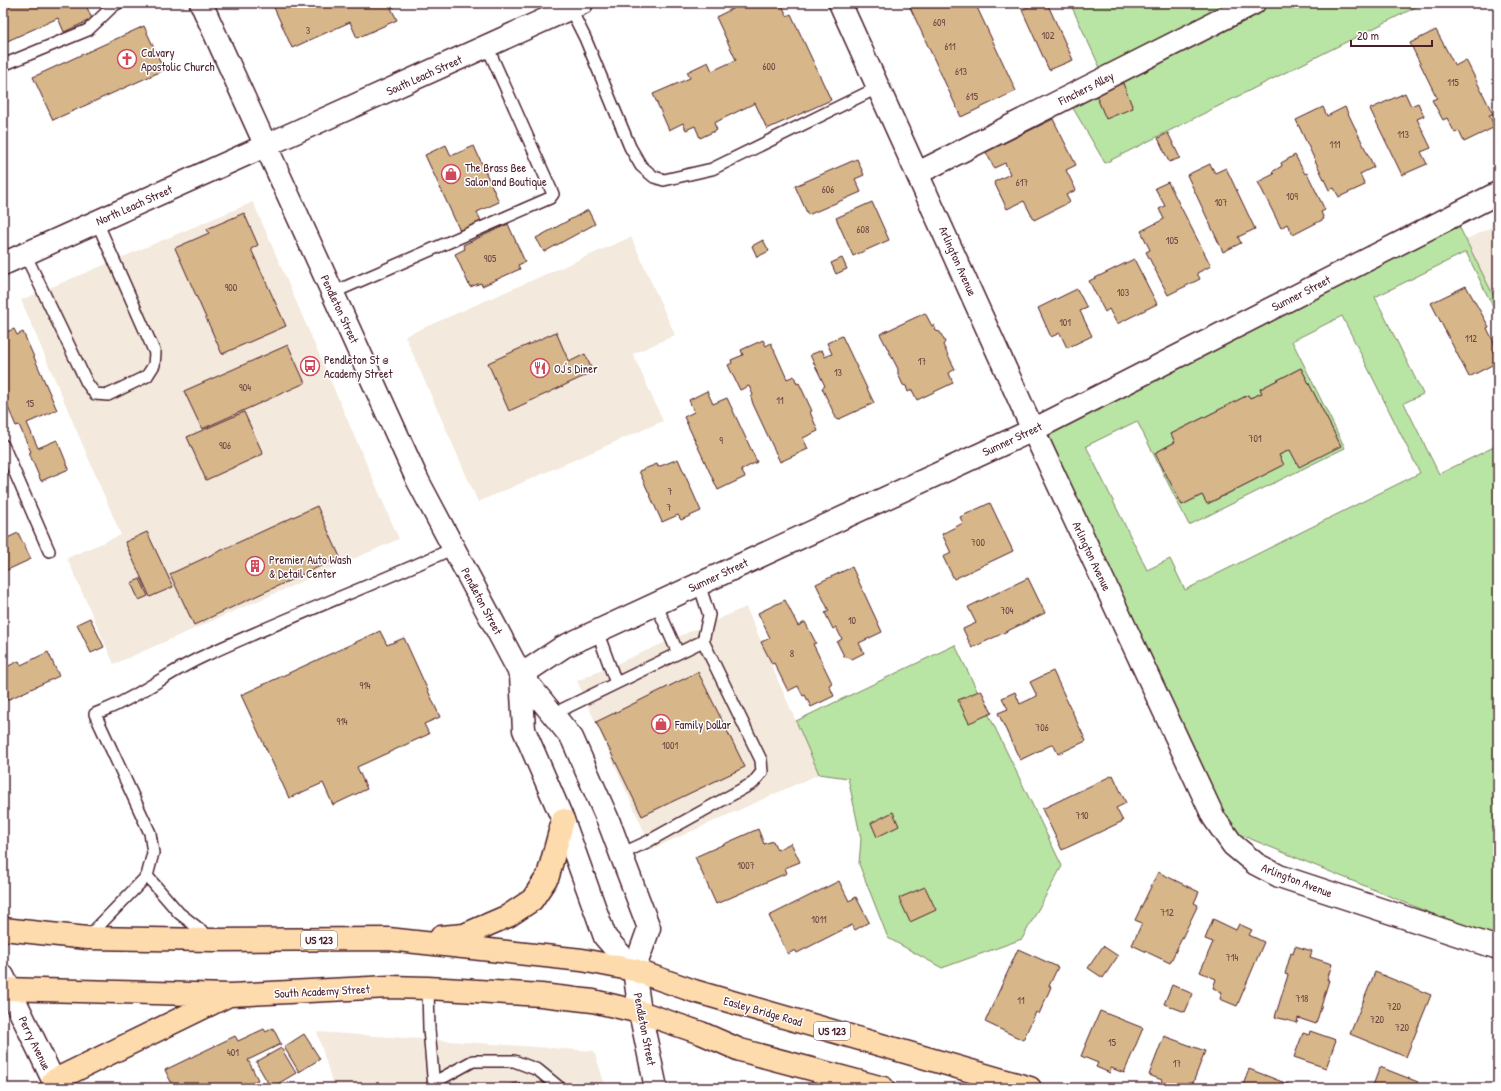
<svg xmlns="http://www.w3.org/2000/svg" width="1501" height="1091" viewBox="0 0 1501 1091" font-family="'Patrick Hand',sans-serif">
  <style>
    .built { fill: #f3e9dc }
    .green { fill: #b8e5a3; stroke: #818267; fill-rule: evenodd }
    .building { fill: #d7b68a; stroke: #4a1f2b }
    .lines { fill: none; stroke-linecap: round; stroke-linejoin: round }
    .lane-casing { stroke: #4a1f2b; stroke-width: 14 }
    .street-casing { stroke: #4a1f2b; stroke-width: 25 }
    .secondary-casing { stroke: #4a1f2b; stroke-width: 25 }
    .highway-casing { stroke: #4a1f2b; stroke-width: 25 }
    .lane { stroke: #fff; stroke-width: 11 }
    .street { stroke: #fff; stroke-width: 22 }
    .secondary { stroke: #fff; stroke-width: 22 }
    .highway { stroke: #fedbac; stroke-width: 22 }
    .labels { text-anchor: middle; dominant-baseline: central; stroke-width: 3; stroke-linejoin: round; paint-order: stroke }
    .number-label { font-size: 10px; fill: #6d4543 }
    .shield { fill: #fff; stroke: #80626b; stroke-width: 1 }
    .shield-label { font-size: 11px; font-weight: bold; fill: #4a1f2b }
    .poi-label { font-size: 12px; fill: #4a1f2b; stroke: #fff; text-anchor: start }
    .street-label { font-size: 12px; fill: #4a1f2b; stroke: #fff }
  </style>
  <rect width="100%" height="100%" fill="#fff"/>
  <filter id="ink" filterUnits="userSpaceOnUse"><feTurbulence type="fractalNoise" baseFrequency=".025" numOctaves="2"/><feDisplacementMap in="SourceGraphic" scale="8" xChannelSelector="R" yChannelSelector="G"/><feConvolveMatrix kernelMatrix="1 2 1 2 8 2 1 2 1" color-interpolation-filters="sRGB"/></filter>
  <g filter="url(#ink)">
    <path class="built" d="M253 202 399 539 114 664 67 558 121 535 21 300Z
      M1498 224V307L1465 240Z
      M631 237 675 335 633 354 663 421 478 502 405 336Z
      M746 607 819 774 652 849 577 681Z
      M317 1032 594 1051 606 1088H334Z"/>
    <path class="green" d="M1070 3H1424L1105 163 1063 91 1102 72Z
      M1455 218 1498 305V317L1466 252 1375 297 1423 394 1404 403 1439 474 1498 445V941L1217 825 1034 417ZM1342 316 1420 473 1185 590 1170 559 1147 570 1086 446 1137 421 1189 525 1345 448 1292 341ZM1301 368 1341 446 1290 450 1279 455 1283 465 1208 504 1202 495 1182 505 1155 453 1175 442 1171 434 1248 395 1250 398 1262 393 1260 389Z
      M955 645 1062 866 1022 939 942 968 888 938 859 864 861 839 848 778 819 774 796 721Z"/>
    <path class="building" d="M14 3H90L86 5 92 19 64 32 58 18 3 43V8Z
      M272 3H402L391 8 397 20 357 38 350 22 292 48Z
      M734 3H781L787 16 791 14 831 100 767 129 755 103 714 123 717 130 700 138 695 126 686 130 683 123 669 130 653 94 690 78 687 72 708 62 712 71 736 60 716 17 736 7Z
      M908 3H975L1016 91 961 117Z
      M1028 3H1047L1073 60 1049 70 1022 10 1030 6Z
      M144 26 164 70 53 120 33 77Z
      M1436 30 1455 66 1466 60 1493 114 1489 115 1495 127 1464 142 1459 131 1455 133 1447 118 1443 120 1432 100 1437 98 1410 43Z
      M1122 81 1133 108 1106 119 1095 93Z
      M1405 93 1411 106 1418 103 1424 116 1417 119 1431 148 1421 152 1427 164 1402 175 1370 109Z
      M1323 107 1327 116 1345 107 1374 167 1360 174 1365 185 1339 197 1334 188 1329 190 1296 120Z
      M1053 119 1076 165 1066 170 1076 190 1066 195 1070 202 1034 220 1024 201 1007 209 994 182 1010 174 1005 163 994 168 986 152Z
      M1168 133 1180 158 1169 162 1158 138Z
      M446 145 451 156 474 146 499 202 477 212 482 223 461 233 425 155Z
      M1295 155 1305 174 1307 173 1325 210 1321 212 1324 219 1293 235 1287 224 1281 228 1258 182 1274 174 1272 172 1282 166 1281 163Z
      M857 159 864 175 855 179 861 192 808 215 795 186Z
      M1210 164 1215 173 1226 168 1255 229 1238 237 1241 243 1223 252 1187 175Z
      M1168 182 1211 266 1197 273 1200 279 1168 295 1146 252 1150 250 1141 231 1164 219 1159 209 1165 206 1155 188Z
      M872 202 889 240 853 256 836 218Z
      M588 210 595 224 544 252 536 238Z
      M244 213 258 245 251 249 286 326 222 354 175 248 209 233 207 229Z
      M508 224 525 262 518 265 520 269 482 286 481 283 470 287 455 254 465 249 463 245Z
      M763 240 769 251 757 257 752 246Z
      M842 258 847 269 836 274 831 263Z
      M1134 259 1157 304 1117 324 1109 309 1105 312 1089 281Z
      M1466 286 1489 327 1487 328 1497 349 1493 351 1498 359V362L1469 377 1431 303Z
      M1077 289 1087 308 1080 311 1092 336 1067 348 1060 333 1051 337 1038 308Z
      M925 313 932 326 934 325 936 331 940 332 945 342 943 345 955 369 949 373 953 383 917 400 912 390 908 392 906 386 903 385 898 374V369L880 334Z
      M14 329 17 335 23 332 57 410 27 423 38 448 57 440 69 469 41 481 29 453 31 452 19 425 16 426 3 396V333Z
      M556 332 569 362 585 354 593 372 509 411 488 363Z
      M842 336 874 403 837 420 822 388 825 386 810 355 822 350 825 357 832 354 827 343Z
      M763 340 766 346 771 343 787 379 794 376 797 384 799 383 812 411 810 412 818 431 803 438 808 449 780 462 753 404 751 397 753 395 749 386 740 390 728 365 732 363 731 360 743 355 741 350Z
      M288 345 305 383 202 429 184 391Z
      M1301 368 1341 446 1299 467 1290 450 1279 455 1284 465 1207 504 1202 495 1182 505 1155 453 1175 442 1171 434 1248 395 1250 398 1262 393 1260 389Z
      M707 391 713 404 727 398 757 462 741 470 745 477 718 490 684 417 694 412 689 400Z
      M244 412 263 454 206 480 187 437Z
      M678 459 701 511 681 520 678 515 662 522 639 471 657 464 658 467Z
      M990 503 1013 551 954 579 943 557 951 553 942 534 963 523 960 517Z
      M317 506 340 557 194 625 170 574Z
      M147 532 173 587 150 597 125 542Z
      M18 533 31 559 3 572V540Z
      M852 567 882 632 859 643 864 653 852 659 844 656 837 642 842 639 836 627 833 629 825 613 829 611 816 584Z
      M1028 578 1045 613 972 648 963 629 976 623 968 607Z
      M140 579 148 596 139 600 131 583Z
      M785 600 798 626 805 622 816 643 813 644 832 683 829 685 834 696 811 707 805 695 803 696 798 686 788 691 774 663 772 664 761 642 770 638 758 613Z
      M90 618 104 647 91 653 77 624Z
      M380 631 387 645 404 638 440 717 424 724 429 734 357 767 367 789 333 805 323 783 289 798 241 695Z
      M48 652 59 676 3 702V665L4 668 19 661 21 665Z
      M1053 671 1086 741 1058 754 1053 744 1020 760 998 713 1008 709 1002 698 1015 692 1020 704 1037 696 1030 682Z
      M698 672 745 767 642 816 596 722Z
      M981 690 992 713 969 723 958 700Z
      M1113 775 1126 803 1116 808 1123 821 1062 850 1042 809Z
      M893 812 899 826 877 837 871 823Z
      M758 829 764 844 773 841 777 850 791 843 800 862 785 868 787 873 716 904 695 857Z
      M1158 872 1199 892 1194 903 1198 905 1170 963 1132 945 1142 923 1135 920Z
      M839 881 849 901 856 897 869 922 855 930 852 925 797 953 795 950 788 954 769 916Z
      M925 887 936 910 910 922 899 898Z
      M1213 919 1236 930 1239 924 1252 930 1249 935 1264 942 1237 1006 1220 999 1222 992 1213 988 1216 979 1200 972 1213 942 1205 939Z
      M1103 946 1118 956 1103 978 1088 968Z
      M1295 946 1312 951 1310 957 1332 964 1327 980H1329L1316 1024 1298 1018 1297 1023 1275 1017 1288 975 1285 974 1291 953 1293 954Z
      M1018 949 1058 967 1049 986 1051 987 1039 1014 1036 1012 1023 1040 985 1022Z
      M1375 972 1431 995 1406 1057 1350 1034Z
      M1172 985 1193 994 1185 1012 1164 1004Z
      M1100 1011 1143 1028 1124 1073 1111 1068 1110 1073 1096 1067 1098 1063 1081 1056Z
      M273 1028 281 1044 248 1060 258 1080 242 1088H174L165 1070 235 1036 238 1041 264 1029 266 1032Z
      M1310 1031 1336 1040 1326 1068 1294 1057 1303 1033 1309 1035Z
      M304 1034 320 1059 299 1072 284 1047Z
      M1164 1036 1205 1051 1191 1088H1186L1178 1085 1177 1088H1174L1161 1083 1162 1080 1149 1075Z
      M281 1048 296 1073 271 1088 256 1062Z
      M1380 1067 1418 1082 1415 1088H1372Z
      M1249 1069 1298 1088H1242Z
      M519 1082 521 1088H500Z"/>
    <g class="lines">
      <defs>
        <path id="lane" d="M570 8 585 38 630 147 641 166 654 177 664 180 712 169 879 87
          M3 65 88 30 113 6 118 3
          M25 254 87 383 95 394 108 395 147 376 154 365 155 353 97 222
          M332 293 550 198 553 194 487 46
          M3 445 49 551
          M656 604 678 653
          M597 631 616 683
          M553 714 703 641
          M621 854 647 842 753 783 762 772 761 760 703 641 709 615 699 584
          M147 876 179 913 211 938
          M87 938 147 876 153 853 150 833 95 714C104 710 113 707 122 702 150 688 175 669 204 656 286 618 371 586 454 548
          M428 988 429 1029 434 1088
          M433 1083 473 1061H514L538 1070 560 1088"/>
        <path id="street" d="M840 3 1033 430 1214 818 1233 845 1256 864 1279 876 1498 948
          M918 173 1254 3
          M3 264 582 3
          M521 675 563 647 1033 430 1498 193
          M3 976 57 1088"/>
        <path id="secondary" d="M201 3 418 481 521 675 572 738 608 820 649 928 634 970 640 1012 656 1088
          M521 675 524 730 563 820 605 937 634 970"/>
        <path id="highway" d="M3 929 87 938 213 940 388 939 582 960 634 970 694 991 1030 1088
          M441 937 464 935 508 916 532 900 548 876 563 820
          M3 989 230 995 389 987 428 988 541 995 593 1001 640 1012 701 1033 740 1050 883 1088
          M53 1081 227 996"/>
      </defs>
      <use href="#lane" class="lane-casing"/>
      <use href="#street" class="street-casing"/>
      <use href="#secondary" class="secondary-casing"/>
      <use href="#highway" class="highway-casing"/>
      <use href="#lane" class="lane"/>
      <use href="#street" class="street"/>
      <use href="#secondary" class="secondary"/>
      <use href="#highway" class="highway"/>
    </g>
  </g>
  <defs>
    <symbol id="church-ring" viewBox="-11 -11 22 22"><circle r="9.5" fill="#fff" stroke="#d1495b" stroke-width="1.5"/><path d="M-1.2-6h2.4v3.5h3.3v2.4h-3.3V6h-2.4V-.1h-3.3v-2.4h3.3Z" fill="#d1495b"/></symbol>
    <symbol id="shop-ring" viewBox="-11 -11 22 22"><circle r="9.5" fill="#fff" stroke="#d1495b" stroke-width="1.5"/><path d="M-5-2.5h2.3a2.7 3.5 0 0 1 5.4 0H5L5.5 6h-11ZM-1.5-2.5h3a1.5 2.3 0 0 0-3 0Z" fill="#d1495b"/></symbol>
    <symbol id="bus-ring" viewBox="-11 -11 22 22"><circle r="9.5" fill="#fff" stroke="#d1495b" stroke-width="1.5"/><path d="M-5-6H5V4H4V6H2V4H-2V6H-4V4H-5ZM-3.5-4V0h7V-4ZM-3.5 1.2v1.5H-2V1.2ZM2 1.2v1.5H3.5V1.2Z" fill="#d1495b"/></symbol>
    <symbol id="restaurant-ring" viewBox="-11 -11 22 22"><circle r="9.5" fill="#fff" stroke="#d1495b" stroke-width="1.5"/><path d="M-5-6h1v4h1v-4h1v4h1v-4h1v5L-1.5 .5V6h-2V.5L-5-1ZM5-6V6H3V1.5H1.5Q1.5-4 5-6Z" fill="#d1495b"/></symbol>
    <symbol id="building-ring" viewBox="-11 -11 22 22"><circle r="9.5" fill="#fff" stroke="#d1495b" stroke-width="1.5"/><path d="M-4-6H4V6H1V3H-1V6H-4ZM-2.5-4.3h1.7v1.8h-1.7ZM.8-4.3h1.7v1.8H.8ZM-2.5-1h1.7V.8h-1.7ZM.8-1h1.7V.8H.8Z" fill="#d1495b"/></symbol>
  </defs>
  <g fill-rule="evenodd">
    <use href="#church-ring" x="116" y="48" width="22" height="22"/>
    <use href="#shop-ring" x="440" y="163" width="22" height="22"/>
    <use href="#bus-ring" x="299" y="355" width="22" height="22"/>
    <use href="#restaurant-ring" x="529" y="357" width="22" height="22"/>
    <use href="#building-ring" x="244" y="555" width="22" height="22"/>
    <use href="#shop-ring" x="650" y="713" width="22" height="22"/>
  </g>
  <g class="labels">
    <g class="number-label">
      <text x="939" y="22">609</text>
      <text x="308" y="30">3</text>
      <text x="1048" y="35">102</text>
      <text x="950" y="46">611</text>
      <text x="769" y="66">600</text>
      <text x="961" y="71">613</text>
      <text x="1453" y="82">115</text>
      <text x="972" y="96">615</text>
      <text x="1403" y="134">113</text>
      <text x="1335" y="144">111</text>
      <text x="1022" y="182">617</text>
      <text x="828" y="189">606</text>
      <text x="1292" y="196">109</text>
      <text x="1221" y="202">107</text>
      <text x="863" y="229">608</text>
      <text x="1172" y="240">105</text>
      <text x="490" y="258">905</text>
      <text x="231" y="287">900</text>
      <text x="1123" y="292">103</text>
      <text x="1065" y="322">101</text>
      <text x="1471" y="338">112</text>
      <text x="922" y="361">17</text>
      <text x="838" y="372">13</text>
      <text x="245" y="387">904</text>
      <text x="780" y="400">11</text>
      <text x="30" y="403">15</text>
      <text x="1255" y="438">701</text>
      <text x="721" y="440">9</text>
      <text x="225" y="445">906</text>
      <text x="670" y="491">7</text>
      <text x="669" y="507">7</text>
      <text x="978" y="542">700</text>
      <text x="1007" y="610">704</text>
      <text x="852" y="620">10</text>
      <text x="792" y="653">8</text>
      <text x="365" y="685">914</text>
      <text x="342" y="721">914</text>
      <text x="1042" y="727">706</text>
      <text x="670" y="745">1001</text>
      <text x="1082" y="815">710</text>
      <text x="746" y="865">1007</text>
      <text x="1167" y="912">712</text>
      <text x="819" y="919">1011</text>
      <text x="1232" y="957">714</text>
      <text x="1302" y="998">718</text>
      <text x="1021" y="1000">11</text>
      <text x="1394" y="1006">720</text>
      <text x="1377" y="1019">720</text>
      <text x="1402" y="1027">720</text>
      <text x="1112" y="1042">15</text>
      <text x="233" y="1052">401</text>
      <text x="1177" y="1063">17</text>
    </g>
    <g class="shield">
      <rect x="301" y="931" width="36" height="18" rx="3"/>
      <rect x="814" y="1022" width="36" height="18" rx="3"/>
    </g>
    <g class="shield-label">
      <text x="319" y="940">US 123</text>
      <text x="832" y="1031">US 123</text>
    </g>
    <g class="poi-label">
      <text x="141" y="52">Calvary<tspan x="141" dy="14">Apostolic Church</tspan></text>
      <text x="465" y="167">The Brass Bee<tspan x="465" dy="14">Salon and Boutique</tspan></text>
      <text x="324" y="359">Pendleton St @<tspan x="324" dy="14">Academy Street</tspan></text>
      <text x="554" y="368">OJ's Diner</text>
      <text x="269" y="559">Premier Auto Wash<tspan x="269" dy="14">&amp; Detail Center</tspan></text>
      <text x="675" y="724">Family Dollar</text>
    </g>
    <g class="street-label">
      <text transform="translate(424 75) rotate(-24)">South Leach Street</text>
      <text transform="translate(1086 88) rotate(-27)">Finchers Alley</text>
      <text transform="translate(134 205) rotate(-24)">North Leach Street</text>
      <text transform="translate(958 261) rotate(66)">Arlington Avenue</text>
      <text transform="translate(1301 293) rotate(-27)">Sumner Street</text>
      <text transform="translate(340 309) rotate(65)">Pendleton Street</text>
      <text transform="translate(1012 439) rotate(-25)">Sumner Street</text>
      <text transform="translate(1092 556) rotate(65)">Arlington Avenue</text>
      <text transform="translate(718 575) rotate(-25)">Sumner Street</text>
      <text transform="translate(482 601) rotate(62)">Pendleton Street</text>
      <text transform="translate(1297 880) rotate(21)">Arlington Avenue</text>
      <text transform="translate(322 991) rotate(-3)">South Academy Street</text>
      <text transform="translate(763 1011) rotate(16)">Easley Bridge Road</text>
      <text transform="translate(645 1029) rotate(79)">Pendleton Street</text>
      <text transform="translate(35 1043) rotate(64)">Perry Avenue</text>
    </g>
  </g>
  <rect width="1501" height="1091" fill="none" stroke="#fff" stroke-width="16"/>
  <rect x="8" y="8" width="1485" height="1075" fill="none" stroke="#4a1f2b" stroke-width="1.5" filter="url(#ink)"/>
  <path d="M1351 40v6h81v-6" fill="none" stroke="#4a1f2b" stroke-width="2"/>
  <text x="1357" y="40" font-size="12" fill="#4a1f2b" stroke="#ffffff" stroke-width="3" paint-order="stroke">20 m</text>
</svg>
